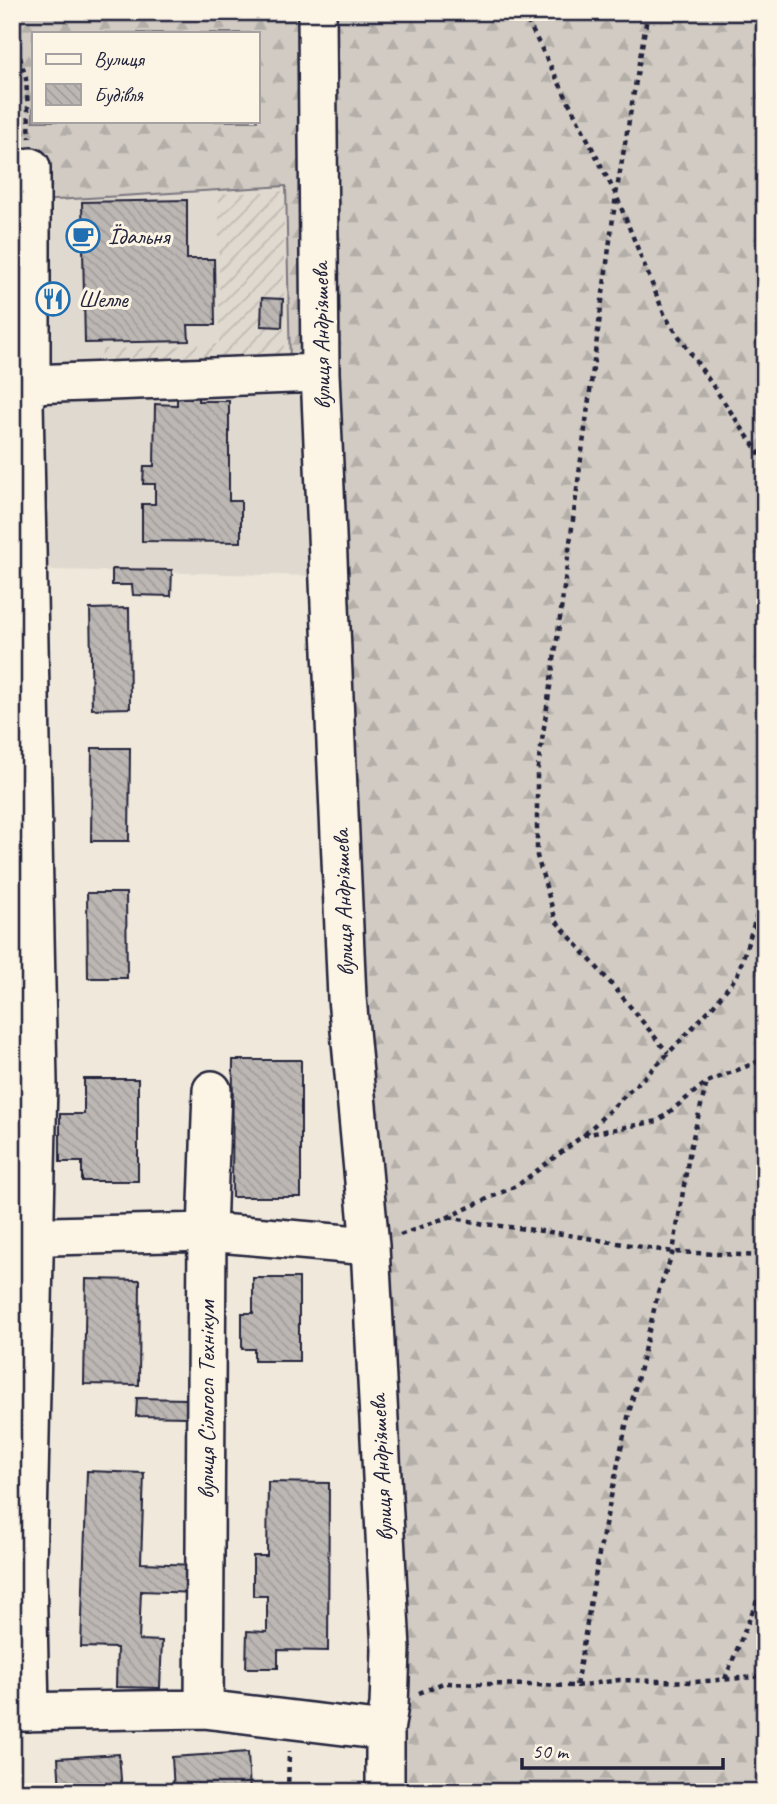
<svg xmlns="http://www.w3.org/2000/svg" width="777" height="1804" viewBox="0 0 777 1804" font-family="Caveat,sans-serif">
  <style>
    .built { fill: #e0d9cf; fill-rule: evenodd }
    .industrial { fill: url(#industrial-furrows) }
    .grass { fill: url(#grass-tufts); stroke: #7a767f; stroke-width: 2 }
    .forest { fill: url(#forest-firs); stroke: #7a767f; stroke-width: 2; fill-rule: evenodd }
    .building { fill: url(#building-back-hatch); stroke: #22223b; stroke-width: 2 }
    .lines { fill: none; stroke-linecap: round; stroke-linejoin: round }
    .minor-casing { stroke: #22223b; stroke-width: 42 }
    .path { stroke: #22223b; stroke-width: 4.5; stroke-dasharray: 5 5; stroke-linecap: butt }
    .minor { stroke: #fcf5e5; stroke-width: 37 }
    .labels { text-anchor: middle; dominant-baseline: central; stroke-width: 6; stroke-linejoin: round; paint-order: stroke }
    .poi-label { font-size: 24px; fill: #22223b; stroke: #fcf5e5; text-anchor: start }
    .street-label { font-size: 24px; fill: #22223b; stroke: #fcf5e5 }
  </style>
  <defs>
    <pattern id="industrial-furrows" width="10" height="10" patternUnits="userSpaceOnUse" patternTransform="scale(1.75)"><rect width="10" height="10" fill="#e0d9cf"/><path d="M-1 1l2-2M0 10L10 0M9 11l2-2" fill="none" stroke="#c0bab3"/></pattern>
    <pattern id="grass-tufts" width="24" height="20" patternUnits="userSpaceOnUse" patternTransform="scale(1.75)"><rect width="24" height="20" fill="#d1cbc3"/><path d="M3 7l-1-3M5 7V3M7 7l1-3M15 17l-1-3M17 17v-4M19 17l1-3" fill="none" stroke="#b3aea8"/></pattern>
    <pattern id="forest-firs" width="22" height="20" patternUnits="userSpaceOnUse" patternTransform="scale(1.75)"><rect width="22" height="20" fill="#d1cbc3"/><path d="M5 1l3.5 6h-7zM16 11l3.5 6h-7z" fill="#b3aea8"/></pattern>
    <pattern id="building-back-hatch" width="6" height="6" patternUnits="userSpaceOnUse" patternTransform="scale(1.75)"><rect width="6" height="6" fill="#bcb7b3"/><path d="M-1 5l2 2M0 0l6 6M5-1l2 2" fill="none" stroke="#a19d9b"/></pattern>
  </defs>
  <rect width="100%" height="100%" fill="#efe8db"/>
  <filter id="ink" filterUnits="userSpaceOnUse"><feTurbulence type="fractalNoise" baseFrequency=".0143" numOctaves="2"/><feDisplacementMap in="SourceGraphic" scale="14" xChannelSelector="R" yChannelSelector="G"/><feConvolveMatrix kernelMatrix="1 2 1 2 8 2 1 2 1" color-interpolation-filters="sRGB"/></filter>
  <g filter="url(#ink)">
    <path class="built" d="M12 12H306L313 576 12 569ZM33 33H257V121H33Z"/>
    <path class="industrial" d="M284 191V365L100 371 102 349 219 344V194Z"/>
    <path class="grass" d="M12 1067 25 1071 34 1236 12 1237Z"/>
    <path class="forest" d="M12 12H309L315 364 290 366 286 186 23 202 12 201ZM33 33H257V121H33Z
      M327 12H765V1792H385L347 998Z"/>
    <path class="building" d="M187 200V259H214L215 325H188L189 341 85 343 82 202Z
      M262 298 283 299 282 327 261 326Z
      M177 392 198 393V401H229V501H241V542L142 541V504H155V484H143L144 466H154L155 404 177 405Z
      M112 569 172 570 171 596 133 595 132 585H112Z
      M129 608 130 708 92 709 90 609Z
      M92 748H130L129 841H91Z
      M87 893H126L127 978H88Z
      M233 1060H301V1197H232Z
      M84 1079H138V1181H82V1162H60V1114H84Z
      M253 1278H299V1361H254V1349H242V1313H253Z
      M86 1279 140 1280 139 1385 84 1384Z
      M137 1398 186 1399V1417L136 1416Z
      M87 1471 144 1473 141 1563 197 1565 196 1593 141 1591 139 1640 162 1641 160 1688 116 1687 117 1648 81 1647Z
      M268 1482 329 1483 328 1651 278 1650V1668H246L247 1631 267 1632V1596H253V1556H267Z
      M248 1752 250 1792H174L172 1757Z
      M119 1754 122 1792H60L58 1758Z"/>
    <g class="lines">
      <defs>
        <path id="minor" d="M317 12 320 373 347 998 370 1246 391 1650 389 1705 385 1731V1792
          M31 384 320 373
          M12 1237 207 1232 370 1246
          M204 1709 207 1232 212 1090
          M12 1712 204 1709 385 1731
          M30 1712 27 1568 38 1082 24 402 31 384V167"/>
      </defs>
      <use href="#minor" class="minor-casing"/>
      <path class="path" d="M523 12 616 195 558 633 537 774V856L556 921 615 988 668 1053
        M648 12 616 195 665 316 761 456 765 469
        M12 28 26 79 30 138
        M585 1134 661 1061 713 1006 737 976 761 903 765 879
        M449 1217 485 1224 550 1232 673 1252 765 1256
        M400 1235 448 1217 518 1185 584 1135 658 1121 707 1082 765 1059
        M725 1679 765 1581
        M576 1686 619 1680 695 1682 765 1676
        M419 1693 443 1683 576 1686 599 1554 625 1430 658 1293 673 1252 690 1149 707 1082
        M288 1792 289 1751"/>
      <use href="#minor" class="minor"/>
    </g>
  </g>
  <defs>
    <symbol id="cafe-ring" viewBox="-11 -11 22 22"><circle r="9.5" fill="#fcf5e5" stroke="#1f6fb2" stroke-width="1.5"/><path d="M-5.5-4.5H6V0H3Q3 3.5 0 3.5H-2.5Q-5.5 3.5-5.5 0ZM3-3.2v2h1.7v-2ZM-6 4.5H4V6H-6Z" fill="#1f6fb2"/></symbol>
    <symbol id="restaurant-ring" viewBox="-11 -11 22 22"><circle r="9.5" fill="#fcf5e5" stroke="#1f6fb2" stroke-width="1.5"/><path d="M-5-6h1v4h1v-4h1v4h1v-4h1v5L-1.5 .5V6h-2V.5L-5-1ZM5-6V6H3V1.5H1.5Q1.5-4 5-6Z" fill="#1f6fb2"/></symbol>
  </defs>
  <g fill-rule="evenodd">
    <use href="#cafe-ring" x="64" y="217" width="38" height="38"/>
    <use href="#restaurant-ring" x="34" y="280" width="38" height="38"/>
  </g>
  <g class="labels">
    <g class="poi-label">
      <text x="108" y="236">Їдальня</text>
      <text x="78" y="299">Шелле</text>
    </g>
    <g class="street-label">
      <text transform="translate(321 336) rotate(-91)">вулиця Андріяшева</text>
      <text transform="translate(343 903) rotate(-92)">вулиця Андріяшева</text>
      <text transform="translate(206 1400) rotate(-90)">вулиця Сільгосп Технікум</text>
      <text transform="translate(381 1468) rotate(-93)">вулиця Андріяшева</text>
    </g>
  </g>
  <rect width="777" height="1804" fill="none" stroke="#fcf5e5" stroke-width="42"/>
  <rect x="21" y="21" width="735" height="1762" fill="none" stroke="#22223b" stroke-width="2.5" filter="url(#ink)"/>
  <rect x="32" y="32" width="228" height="91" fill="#fcf5e5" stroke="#a5a1a1" stroke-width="2"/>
  <rect x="46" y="54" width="35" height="10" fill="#fcf5e5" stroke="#a5a1a1" stroke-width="2"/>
  <text x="94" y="66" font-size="21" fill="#22223b">Вулиця</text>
  <rect x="46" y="84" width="35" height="21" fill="url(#building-back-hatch)" stroke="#a5a1a1" stroke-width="2"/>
  <text x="94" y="102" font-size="21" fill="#22223b">Будівля</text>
  <path d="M522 1758v10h201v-10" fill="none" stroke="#22223b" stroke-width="3.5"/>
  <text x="532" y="1758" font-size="21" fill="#22223b" stroke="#fcf5e5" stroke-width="5" paint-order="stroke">50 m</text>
</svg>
